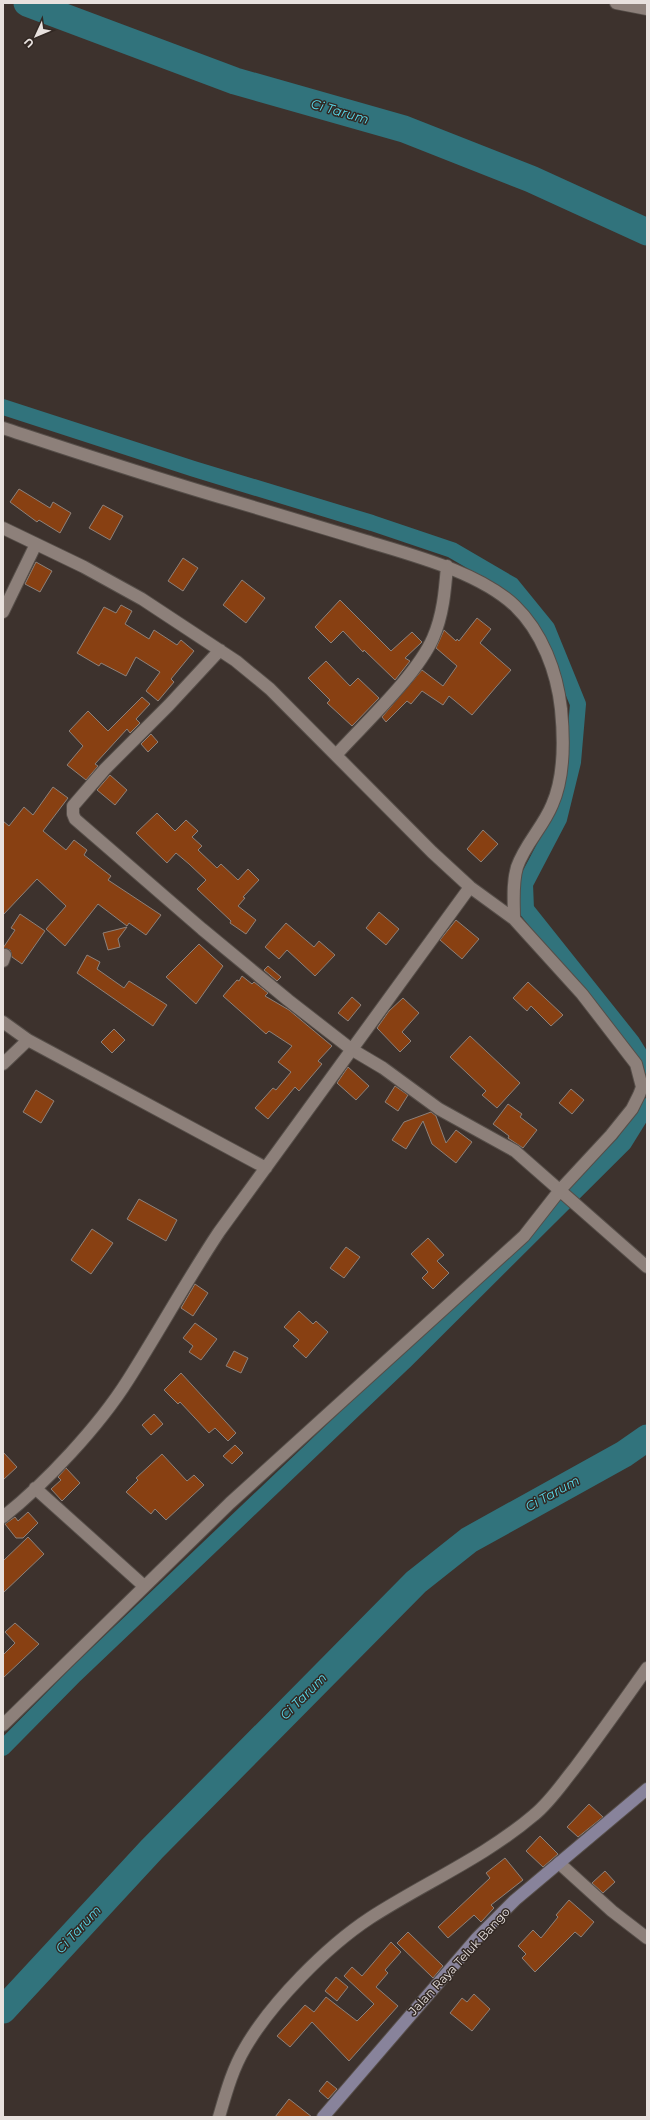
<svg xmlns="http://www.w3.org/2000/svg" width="650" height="2120" viewBox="0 0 650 2120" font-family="Montserrat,sans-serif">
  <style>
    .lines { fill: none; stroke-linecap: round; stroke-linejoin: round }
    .canal { stroke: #31737c; stroke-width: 16 }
    .river { stroke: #31737c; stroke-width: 27 }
    .building { fill: #884012; stroke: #8d817a }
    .street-casing { stroke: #564e49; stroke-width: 14 }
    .secondary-casing { stroke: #564e49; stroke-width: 14 }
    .street { stroke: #8d807a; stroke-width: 12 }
    .secondary { stroke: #88839b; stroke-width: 12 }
    .labels { text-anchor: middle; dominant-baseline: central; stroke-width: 3; stroke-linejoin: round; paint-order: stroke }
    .street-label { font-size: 12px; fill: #e8e1de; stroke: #322823 }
    .water-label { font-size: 13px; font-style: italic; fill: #58d8e9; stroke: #322823 }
  </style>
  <rect width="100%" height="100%" fill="#3d322d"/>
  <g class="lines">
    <path class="canal" d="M3 407 194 469 372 523 452 550 512 585 547 628 578 704 573 762 559 819 525 884 526 909 632 1042 647 1066
      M3 1748 75 1675 404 1362 624 1143 647 1106"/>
    <path class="river" d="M27 3 235 81 404 129 531 179 647 232
      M3 2010 152 1849 416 1582 469 1540 624 1454 647 1438"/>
  </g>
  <path class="building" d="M19 489 50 508 53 502 71 513 60 533 39 520 37 522 10 502Z
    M103 505 123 516 110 540 89 528Z
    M183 558 198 568 183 591 168 581Z
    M36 562 52 571 40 592 25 584Z
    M242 580 265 598 246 623 223 605Z
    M340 600 391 651 412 632 422 642 405 658 410 661 395 680 364 650 363 652 343 631 331 643 315 627Z
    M121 605 132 611 125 624 149 639 154 630 177 645 181 640 194 651 171 679 174 682 158 701 146 691 160 672 136 657 126 676 101 663 99 666 77 653 104 607 116 613Z
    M477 618 491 629 480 643 511 670 496 687 472 715 449 696 443 705 422 691 411 704 407 701 386 722 382 717 422 670 443 686 457 666 436 648 444 630 456 641 457 639 459 641Z
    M326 661 350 686 358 678 379 698 352 726 327 703 330 700 308 678Z
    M142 697 150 704 136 719 140 723 130 733 127 729 95 764 98 766 86 780 67 765 83 746 69 731 88 711 108 731Z
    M151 734 158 742 148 752 141 744Z
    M110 775 127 790 115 805 97 790Z
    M53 787 68 798 43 831 66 850 74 840 87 850 84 855 111 876 108 880 161 915 146 935 129 923 127 926 98 904 65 946 46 929 66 906 37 879 3 915V821L9 826 24 807 33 815Z
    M157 813 175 831 186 820 198 831 192 837 202 846 198 850 217 868 221 864 238 880 248 869 259 880 243 897 245 898 238 906 256 920 246 934 230 923 231 921 197 889 206 880 189 864 176 853 167 863 136 833Z
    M483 830 498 844 481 862 467 849Z
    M379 912 399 929 386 945 366 928Z
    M20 914 45 931 22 964 12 957 10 950 3 948 15 930 11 928Z
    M456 920 479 939 462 959 440 940Z
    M286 923 314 947 319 941 335 955 315 976 287 950 279 959 265 947Z
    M127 927 118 939 120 947 108 950 103 933Z
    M199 944 223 966 196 1004 166 977Z
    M87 955 100 962 97 969 124 988 129 981 167 1005 153 1026 77 973Z
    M268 966 281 977 277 981 264 970Z
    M242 976 252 984 254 982 268 993 265 996 289 1010 332 1046 318 1061 322 1064 299 1091 295 1087 268 1119 255 1108 273 1088 276 1090 291 1072 278 1062 292 1046 269 1031 266 1034 223 996 237 980 239 981Z
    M528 982 563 1015 551 1026 531 1006 527 1011 513 998Z
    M352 997 361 1005 348 1021 338 1013Z
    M403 998 419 1013 402 1032 411 1041 400 1052 377 1028 389 1011Z
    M114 1029 125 1040 112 1053 101 1042Z
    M470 1036 520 1083 497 1108 482 1095 486 1091 450 1057Z
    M348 1067 369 1086 356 1100 337 1083Z
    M395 1086 408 1095 398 1111 385 1102Z
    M571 1089 584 1100 572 1114 559 1103Z
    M36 1090 54 1101 41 1123 23 1112Z
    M508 1104 522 1114 520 1117 537 1130 523 1148 508 1138 509 1136 493 1124Z
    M431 1112 436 1116 446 1143 456 1130 472 1142 456 1163 432 1144 423 1121 406 1149 392 1140 404 1122Z
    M139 1199 177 1220 166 1241 127 1219Z
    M92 1229 113 1243 91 1274 71 1260Z
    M428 1238 444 1255 437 1261 449 1273 433 1289 422 1278 428 1272 411 1254Z
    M346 1247 360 1257 344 1278 330 1268Z
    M195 1284 208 1293 193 1316 181 1308Z
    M299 1311 313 1324 316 1321 328 1332 306 1358 293 1346 299 1340 284 1327Z
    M195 1323 217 1339 201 1360 189 1352 193 1346 183 1338Z
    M234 1351 248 1358 241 1373 226 1366Z
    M181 1373 236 1433 228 1441 215 1428 209 1433 180 1402 178 1404 164 1390Z
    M154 1414 163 1424 151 1435 142 1425Z
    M235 1445 243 1453 232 1464 223 1456Z
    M3 1452 17 1467 3 1480Z
    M162 1454 187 1481 194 1475 204 1485 166 1520 155 1509 151 1514 126 1492 138 1480 136 1478Z
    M66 1468 80 1483 62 1501 51 1489 61 1480 58 1477Z
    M28 1512 38 1523 23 1538H16L5 1524 15 1517 18 1521Z
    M28 1537 44 1554 3 1593V1561Z
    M15 1623 39 1644 3 1678V1655L15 1643 5 1632Z
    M589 1804 603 1817 578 1837 567 1827Z
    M540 1836 558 1854 543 1867 526 1851Z
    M505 1858 523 1880 491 1905 494 1908 481 1922 474 1915 448 1938 438 1927 490 1878 486 1873Z
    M605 1871 615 1882 603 1893 592 1883Z
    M569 1900 594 1922 581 1937 575 1932 535 1972 522 1958 526 1954 518 1946 533 1930 541 1938 558 1917 556 1915Z
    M408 1932 443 1966 433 1978 397 1943Z
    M391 1942 401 1952 385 1970 388 1973 376 1987 398 2006 349 2061 312 2022 290 2047 277 2036 305 2005 314 2012 326 1997 357 2021 374 2004 344 1976 352 1967 362 1976Z
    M336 1977 348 1987 337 2001 325 1991Z
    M474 1994 490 2009 472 2031 450 2013 462 1998 467 2002Z
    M327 2081 337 2089 328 2099 319 2091Z
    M289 2099 312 2117H275Z"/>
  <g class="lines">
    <defs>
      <path id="street" d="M616 3 647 9
        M3 428C79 453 154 478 230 500 276 514 321 527 366 541 412 555 479 572 515 606 542 632 557 672 561 709 564 739 565 776 552 805 543 827 525 844 517 867 512 884 514 902 514 919
        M3 528 84 567 142 599 236 661 270 689 432 852 470 887 514 919 582 994 636 1064 642 1087 639 1095 632 1109 611 1135 560 1190 524 1236 230 1503 3 1725
        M3 612 36 544
        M220 650 169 705 105 769 73 806V814L75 819 202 929 288 1000 351 1049 383 1068 439 1109 515 1151 647 1267
        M336 755C364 724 417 675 433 638 443 615 445 591 447 566
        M3 961 5 955
        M3 1022 28 1040 266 1168
        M3 1064 28 1040
        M35 1488 144 1586
        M3 1517C46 1483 99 1426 128 1380 159 1331 187 1280 219 1232L470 887
        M559 1863 612 1911 647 1938
        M219 2117C226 2093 232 2070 245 2048 271 2003 326 1947 370 1918 424 1883 485 1857 534 1815 550 1802 561 1785 574 1769 599 1736 623 1702 647 1668"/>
      <path id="secondary" d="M323 2117 477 1938 515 1900 647 1789"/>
    </defs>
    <use href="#street" class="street-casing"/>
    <use href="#secondary" class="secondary-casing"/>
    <use href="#street" class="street"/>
    <use href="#secondary" class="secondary"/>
  </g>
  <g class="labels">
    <g class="street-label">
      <text transform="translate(459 1961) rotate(-47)">Jalan Raya Teluk Bango</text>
    </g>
    <g class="water-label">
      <text transform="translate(340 111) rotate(16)">Ci Tarum</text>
      <text transform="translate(552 1493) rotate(-29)">Ci Tarum</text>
      <text transform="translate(303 1696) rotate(-45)">Ci Tarum</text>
      <text transform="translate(78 1929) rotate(-47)">Ci Tarum</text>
    </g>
  </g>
  <rect width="650" height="2120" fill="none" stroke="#e8e1de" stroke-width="8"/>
  <g transform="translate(36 36) rotate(226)" stroke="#322823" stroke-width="3" paint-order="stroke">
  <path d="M0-3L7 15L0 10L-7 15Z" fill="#e8e1de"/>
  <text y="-6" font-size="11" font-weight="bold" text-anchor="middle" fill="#e8e1de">U</text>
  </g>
</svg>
